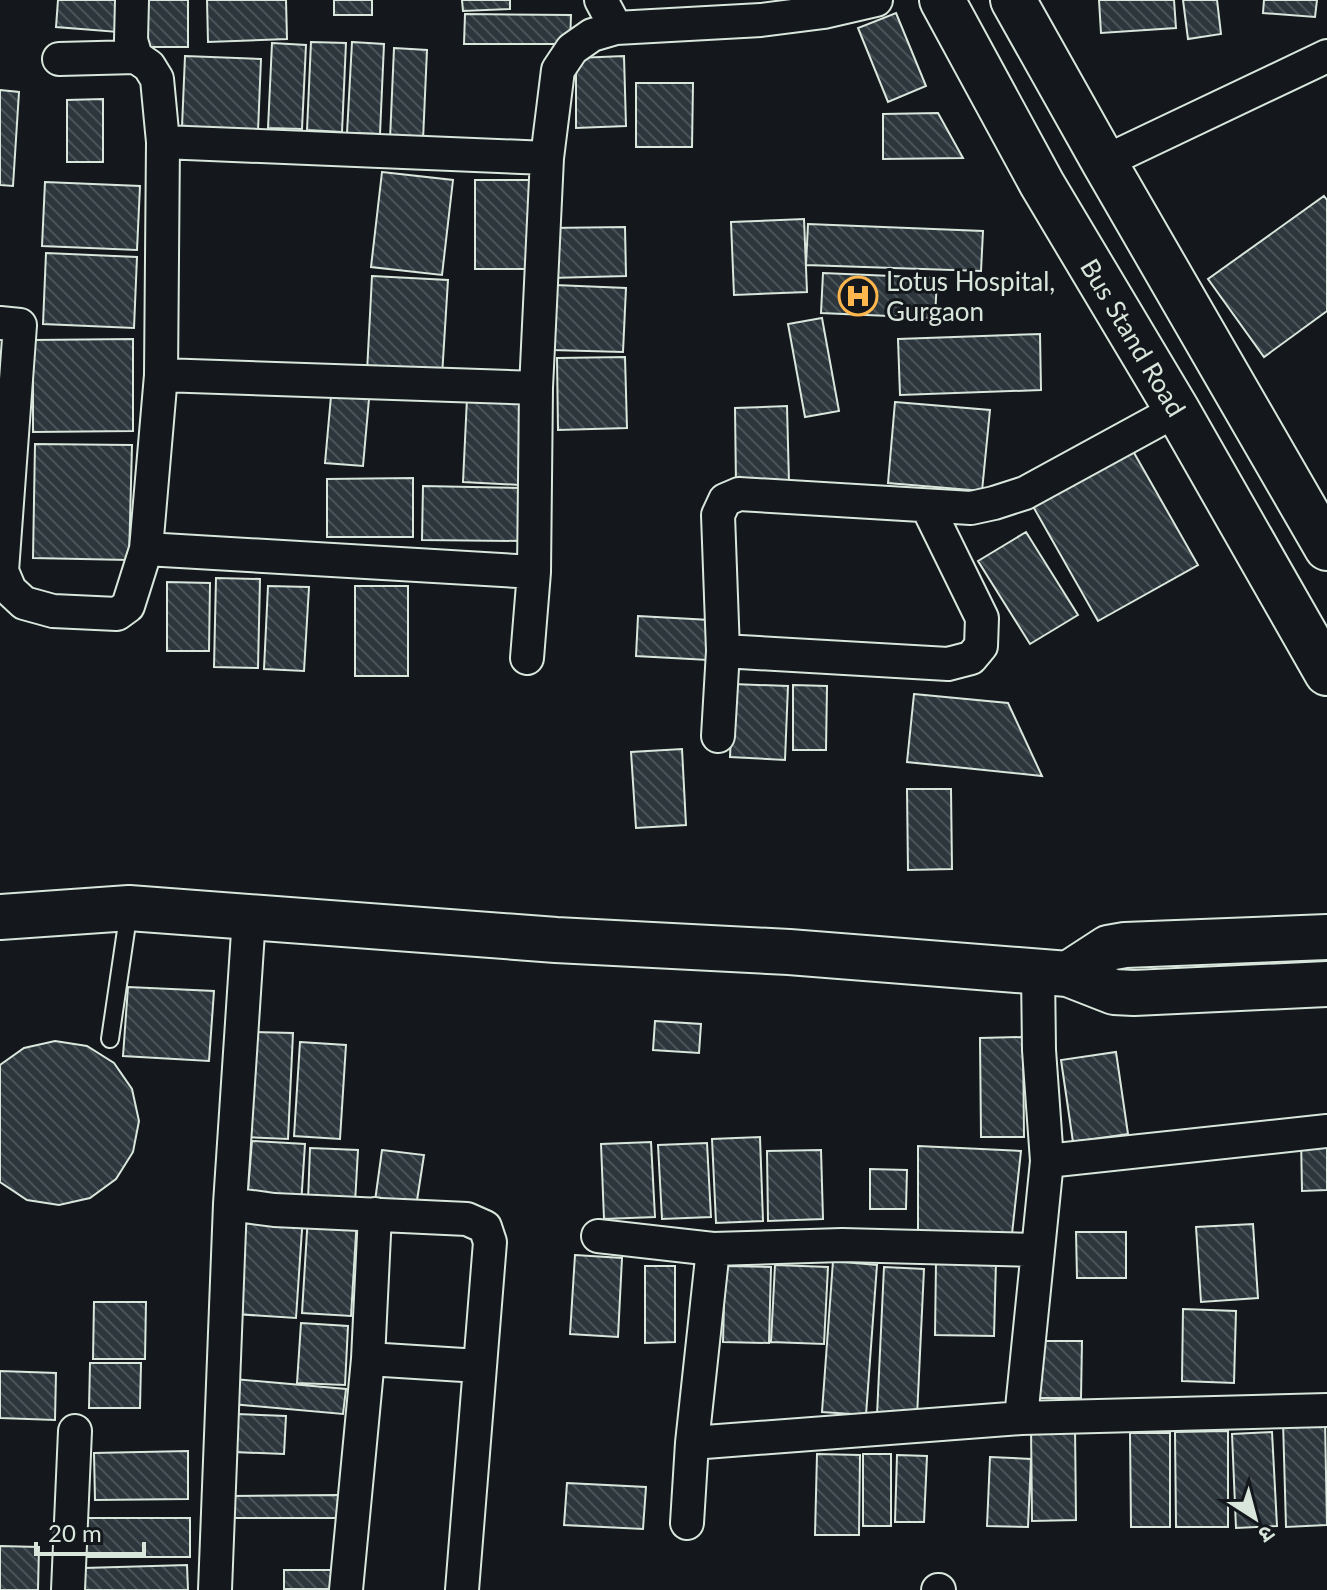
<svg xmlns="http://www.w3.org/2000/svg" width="1327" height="1590" viewBox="0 0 1327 1590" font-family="Lato,'Noto Sans Devanagari',sans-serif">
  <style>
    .building { fill: url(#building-back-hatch); stroke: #d8e6dc; stroke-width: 2 }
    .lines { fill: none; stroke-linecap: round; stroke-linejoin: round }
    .lane-casing { stroke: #d8e6dc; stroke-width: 20 }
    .street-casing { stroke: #d8e6dc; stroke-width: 36 }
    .secondary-casing { stroke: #d8e6dc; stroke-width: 48 }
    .lane { stroke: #14181c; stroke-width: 16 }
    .street { stroke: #14181c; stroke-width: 32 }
    .secondary { stroke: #14181c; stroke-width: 44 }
    .labels { text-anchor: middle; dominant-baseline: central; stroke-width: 6; stroke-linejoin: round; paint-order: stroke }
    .poi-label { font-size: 26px; fill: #d8e6dc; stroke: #14181c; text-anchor: start }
    .street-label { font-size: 26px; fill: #d8e6dc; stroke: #14181c }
  </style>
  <defs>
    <pattern id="building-back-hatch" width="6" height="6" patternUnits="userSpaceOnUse" patternTransform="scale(2)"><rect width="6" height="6" fill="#2c363c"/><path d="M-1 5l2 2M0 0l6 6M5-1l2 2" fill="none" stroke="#4a5358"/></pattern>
  </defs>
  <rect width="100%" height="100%" fill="#14181c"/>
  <path class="building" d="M58 0H121L118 32 56 27Z
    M137 0H188V47H137Z
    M207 0H286L287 39 208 42Z
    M334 0H372V15H334Z
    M462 0H510V9L463 11Z
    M1099 0H1174L1176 28 1101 33Z
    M1183 0H1217L1221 34 1188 39Z
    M1264 0H1317L1315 17 1263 13Z
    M896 13 926 86 888 102 858 28Z
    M465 14 571 15 570 44H464Z
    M311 42 346 43 342 132 307 130Z
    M352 42 384 44 380 134 347 133Z
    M272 43 306 45 302 129 268 128Z
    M394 48 427 50 423 140 390 139Z
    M185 56 261 59 258 131 182 127Z
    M624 56 626 126 576 128V58Z
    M636 83H693L692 147H636Z
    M0 90 19 92 13 186 0 185Z
    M103 99V162H67V100Z
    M938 113 963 158 883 159V114Z
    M382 172 453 180 442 275 371 267Z
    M475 180H531V269H475Z
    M45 182 140 186 137 250 42 246Z
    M1324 196 1327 200V311L1264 357 1208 279Z
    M804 219 807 292 734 295 731 222Z
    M808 224 983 231 981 271 806 265Z
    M625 227 626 276 550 278 549 228Z
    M46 253 137 257 134 328 43 324Z
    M823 273 937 278 935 318 821 313Z
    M372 276 448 280 442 376 367 372Z
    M555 285 626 288 623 352 552 350Z
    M822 318 839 411 805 417 788 324Z
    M1040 334 1041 390 900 395 898 339Z
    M133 339V431L33 432V340Z
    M625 357 627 428 558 430 557 358Z
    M331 396 369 399 363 466 325 463Z
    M467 398 524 401 520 485 463 482Z
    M895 402 990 410 982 491 888 483Z
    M787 406 789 483 736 485 735 408Z
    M35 444 132 445 129 560 33 558Z
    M1129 444 1198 565 1098 621 1030 501Z
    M413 478V537H327V479Z
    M423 486 523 488 521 541 422 540Z
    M1026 532 1078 615 1030 644 978 561Z
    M216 578 260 579 258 668 214 667Z
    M167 582 210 583 209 651H167Z
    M268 586 309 587 304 671 264 669Z
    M355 586H408V676H355Z
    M638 616 710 620 708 660 636 656Z
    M733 684 788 686 785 760 730 757Z
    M793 685 827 686 826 750H793Z
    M914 694 1008 703 1042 776 907 762Z
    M682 749 686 825 636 828 631 752Z
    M907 789H951L952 869 908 870Z
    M128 987 214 991 209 1061 123 1056Z
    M655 1021 701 1024 699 1053 653 1050Z
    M251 1032 293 1033 288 1139 246 1137Z
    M1023 1037 1024 1137H981L980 1038Z
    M55 1041 87 1046 114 1063 132 1089 139 1121 133 1152 116 1179 90 1198 59 1205 27 1200 0 1182V1065L24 1048Z
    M300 1042 346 1045 340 1139 294 1136Z
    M1116 1052 1128 1134 1073 1142 1061 1060Z
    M760 1137 763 1221 716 1223 712 1139Z
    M1301 1137H1327V1190L1302 1191Z
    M252 1141 305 1144 301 1205 247 1202Z
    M651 1142 655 1217 604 1219 601 1144Z
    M707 1143 711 1217 662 1219 658 1145Z
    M918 1146 1021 1151 1012 1234 918 1235Z
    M310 1148 358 1150 355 1203 308 1201Z
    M382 1150 424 1155 416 1207 375 1201Z
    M821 1150 823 1219 768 1221 767 1151Z
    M870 1169 907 1170 906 1209H870Z
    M242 1211 303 1215 296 1318 235 1314Z
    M308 1215 357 1218 351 1316 302 1313Z
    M1253 1224 1258 1298 1201 1302 1196 1227Z
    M1076 1232H1126V1278H1077Z
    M575 1255 622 1258 618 1337 570 1334Z
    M833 1261 877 1265 866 1415 822 1412Z
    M936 1261 996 1262 994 1336 935 1335Z
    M775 1265 828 1267 824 1344 771 1342Z
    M645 1266H675V1342L645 1343Z
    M725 1266 771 1267 769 1343 723 1342Z
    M884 1267 924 1269 917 1417 877 1415Z
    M94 1302H146L145 1359H93Z
    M1183 1309 1236 1311 1234 1383 1182 1381Z
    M301 1323 348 1326 345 1385 297 1383Z
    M1032 1341H1082L1081 1398H1032Z
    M90 1363H141L140 1408H89Z
    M0 1371 56 1373 55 1420 0 1418Z
    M234 1379 346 1389 343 1414 232 1404Z
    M236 1414 286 1416 284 1454 234 1452Z
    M1325 1420 1327 1525 1286 1527 1283 1421Z
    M1031 1426H1075L1076 1520 1032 1521Z
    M1228 1431V1527H1176L1175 1432Z
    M1272 1432 1277 1526 1236 1528 1232 1434Z
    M1130 1433H1170V1527H1131Z
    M188 1451V1499L95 1500 94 1453Z
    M817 1454 860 1455 859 1535H815Z
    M863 1454H891V1526H863Z
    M897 1455 927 1456 924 1522H895Z
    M990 1457 1031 1459 1028 1527 987 1526Z
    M567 1483 646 1487 643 1529 564 1525Z
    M338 1495V1518H231V1496Z
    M84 1518H190V1557H84Z
    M0 1546 39 1547 38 1590H0Z
    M187 1565 188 1590H85L84 1568Z
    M284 1570H338V1589H284Z"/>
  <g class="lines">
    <defs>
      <path id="lane" d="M110 1039 129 910"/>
      <path id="street" d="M601 0 616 28
        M59 59 136 57
        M163 142 547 158
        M1104 162 1327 56
        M0 323 20 325 2 571 10 590 24 603 53 611 117 614 128 606 146 549 161 375 163 142 157 79 149 66 136 57 131 40 132 0
        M161 375 536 388
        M146 549 534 572
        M723 651 948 664 971 658 981 646 982 618 927 506
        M527 658 534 572 536 388 547 158 558 70 572 49 592 35 616 28 761 20 824 12 876 0
        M718 736 723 651 718 515 725 500 739 494 971 508 994 503 1025 493 1177 410
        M1047 1161 1327 1131
        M230 1204 274 1210 467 1219 485 1227 490 1242 462 1590
        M598 1236 713 1249 842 1245 1037 1250
        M368 1359 479 1366
        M1021 1418 1047 1161 1039 1050 1038 971
        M692 1443 1021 1418 1327 1410
        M687 1523 692 1443 713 1249
        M68 1590 75 1431
        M215 1590 230 1204 249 917
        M346 1590 368 1359 375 1214
        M938 1590H939"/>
      <g id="secondary">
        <path id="s1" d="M942 0 1042 184 1177 410 1327 673"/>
        <path d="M1013 0 1104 162 1327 548"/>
        <path d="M0 917 129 908 556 940 789 952 1068 974 1114 992 1134 993 1327 984"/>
        <path d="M1068 974 1108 948 1125 945 1327 937"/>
      </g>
    </defs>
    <use href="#lane" class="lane-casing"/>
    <use href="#street" class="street-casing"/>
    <use href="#secondary" class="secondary-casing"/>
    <use href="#lane" class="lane"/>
    <use href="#street" class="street"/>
    <use href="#secondary" class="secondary"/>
  </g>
  <defs>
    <symbol id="hospital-ring" viewBox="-11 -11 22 22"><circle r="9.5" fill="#14181c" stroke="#ffb74d" stroke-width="1.5"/><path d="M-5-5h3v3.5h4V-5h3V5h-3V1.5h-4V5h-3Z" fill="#ffb74d"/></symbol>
  </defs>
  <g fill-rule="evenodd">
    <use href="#hospital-ring" x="836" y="274" width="44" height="44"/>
  </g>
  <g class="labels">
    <g class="poi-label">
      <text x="886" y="281">Lotus Hospital,<tspan x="886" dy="30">Gurgaon</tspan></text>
    </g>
    <g class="street-label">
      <text stroke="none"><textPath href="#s1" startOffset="388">Bus Stand Road</textPath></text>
    </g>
  </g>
  <g transform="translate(1255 1518) rotate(144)" stroke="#14181c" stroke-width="6" paint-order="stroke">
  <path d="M0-6L14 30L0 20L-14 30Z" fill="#d8e6dc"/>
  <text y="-12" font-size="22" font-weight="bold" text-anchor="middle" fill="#d8e6dc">उ</text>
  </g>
  <path d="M36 1542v12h108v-12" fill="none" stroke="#d8e6dc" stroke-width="4"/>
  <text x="48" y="1542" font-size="24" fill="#d8e6dc" stroke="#14181c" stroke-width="6" paint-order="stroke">20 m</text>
</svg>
